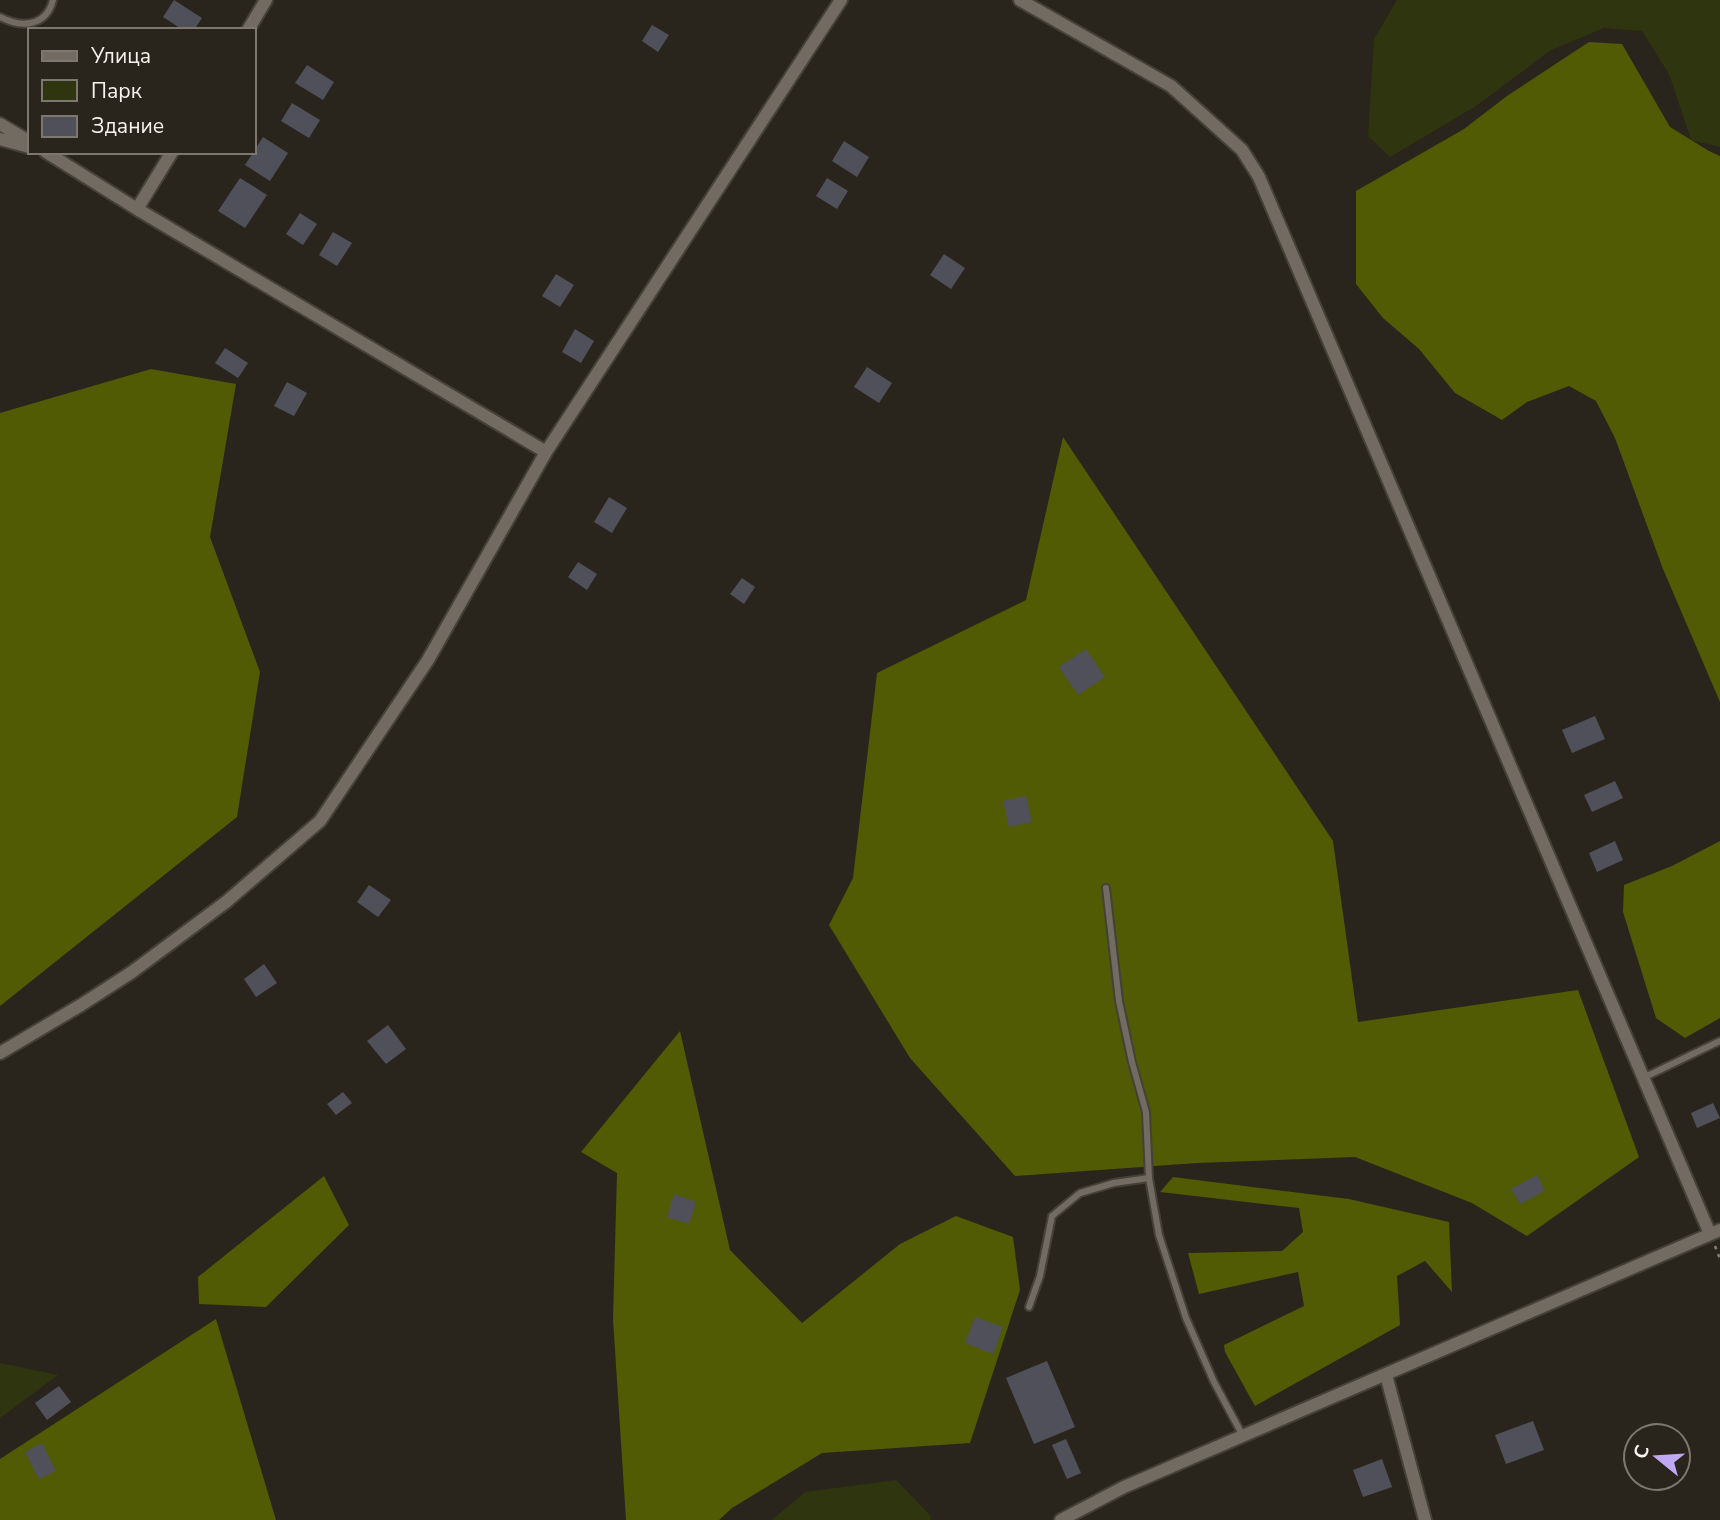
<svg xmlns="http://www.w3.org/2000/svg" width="1720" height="1520" viewBox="0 0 1720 1520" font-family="'Nunito Sans',sans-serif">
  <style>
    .green { fill: #2f350e }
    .forest { fill: #505b04 }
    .building { fill: #50505b }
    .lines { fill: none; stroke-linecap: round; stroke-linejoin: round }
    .lane-casing { stroke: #444139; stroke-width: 10 }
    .street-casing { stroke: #444139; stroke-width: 16 }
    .path { stroke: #827e77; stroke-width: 2.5; stroke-dasharray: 3.5 5; stroke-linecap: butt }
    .lane { stroke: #716b61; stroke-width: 6 }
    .street { stroke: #716b61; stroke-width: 12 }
  </style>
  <rect width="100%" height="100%" fill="#2a251c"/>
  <path class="green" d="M1397 0H1720V147L1691 140 1669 74 1642 31 1604 28 1551 50 1476 106 1390 157 1368 136 1374 39Z
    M0 1363 58 1375 0 1418Z
    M896 1480 931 1516 930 1520H772L805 1492Z"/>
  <path class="forest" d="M1589 42 1622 44 1670 127 1709 151 1720 156V702L1663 569 1615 438 1596 401 1569 386 1527 402 1502 420 1455 393 1419 349 1383 318 1356 284V191L1464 129 1507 96Z
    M151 369 236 384 210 537 260 672 237 817 0 1006V413Z
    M1063 437 1333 841 1358 1022 1578 990 1639 1157 1527 1236 1472 1203 1355 1157 1197 1163 1015 1176 910 1058 829 925 853 878 877 673 1026 600Z
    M1720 841V1018L1685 1038 1656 1018 1623 912 1624 885 1672 866Z
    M680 1031 730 1250 802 1323 900 1244 956 1216 1013 1237 1020 1290 970 1443 822 1453 732 1508 719 1520H626L613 1319 617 1173 581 1152Z
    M324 1176 349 1225 266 1307 199 1304 198 1277Z
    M1173 1177 1349 1199 1449 1222 1452 1292 1425 1261 1397 1276 1400 1325 1255 1406 1225 1352 1224 1345 1304 1306 1298 1272 1199 1294 1188 1253 1282 1251 1303 1232 1299 1208 1160 1192Z
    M216 1319 276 1520H0V1459Z"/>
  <path class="building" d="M174 0 202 18 194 30H183L163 17Z
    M652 25 669 35 658 52 642 41Z
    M307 65 334 82 323 100 295 83Z
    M292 103 320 120 309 138 281 121Z
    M263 137 288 153 270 181 245 165Z
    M844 141 869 157 857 177 832 161Z
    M240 178 267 195 245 228 218 211Z
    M827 178 848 191 837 209 816 196Z
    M300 213 317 224 303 245 286 234Z
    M333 232 352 243 337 266 319 255Z
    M944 254 965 268 951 289 930 275Z
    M556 274 574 285 560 307 542 296Z
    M575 329 594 341 581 363 562 352Z
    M225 348 248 363 238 378 215 363Z
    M867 367 892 383 879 403 854 387Z
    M287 382 307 393 294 416 274 406Z
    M609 497 627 508 612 533 594 522Z
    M578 562 597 574 587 590 568 577Z
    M742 578 755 587 744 604 730 594Z
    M1086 649 1105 677 1078 695 1059 667Z
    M1595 716 1605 739 1572 753 1562 730Z
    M1615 781 1623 798 1592 812 1584 795Z
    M1026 796 1032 822 1009 827 1003 801Z
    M1615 841 1623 860 1597 872 1589 853Z
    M369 885 391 900 378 917 357 902Z
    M264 964 277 983 256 997 244 979Z
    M388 1025 406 1049 386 1064 367 1041Z
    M343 1092 352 1103 336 1115 327 1104Z
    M1713 1103 1720 1118 1697 1128 1691 1113Z
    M1537 1175 1545 1191 1520 1204 1511 1189Z
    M674 1194 696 1202 689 1224 667 1217Z
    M975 1317 1003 1327 993 1354 965 1343Z
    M1047 1361 1075 1427 1034 1444 1006 1378Z
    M59 1386 71 1402 47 1420 35 1403Z
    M1533 1421 1544 1450 1506 1464 1495 1435Z
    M1066 1439 1081 1473 1067 1479 1052 1445Z
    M42 1443 56 1471 39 1479 25 1452Z
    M1382 1459 1392 1487 1363 1497 1353 1470Z"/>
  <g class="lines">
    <defs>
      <path id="lane" d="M0 17C21 28 46 27 53 0
        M1106 888 1119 1001 1132 1062 1146 1112 1149 1178 1159 1235 1186 1318 1214 1382 1243 1436
        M1643 1078 1720 1041
        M1029 1307 1040 1276 1052 1216 1080 1193 1114 1183 1149 1178"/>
      <path id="street" d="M1020 0 1171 86 1242 150 1259 177 1710 1234
        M248 30 266 0
        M0 124 30 142
        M0 139 29 147
        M46 152 137 209 546 452
        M137 209 172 152
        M0 1053 81 1005 132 972 226 902 320 821 428 660 546 452 841 0
        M1386 1375 1425 1520
        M1061 1520 1124 1487 1720 1230"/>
    </defs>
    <use href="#lane" class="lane-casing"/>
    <use href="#street" class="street-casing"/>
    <path class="path" d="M1715 1246 1720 1259"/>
    <use href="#lane" class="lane"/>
    <use href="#street" class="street"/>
  </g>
  <rect x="28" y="28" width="228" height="126" fill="#2a251c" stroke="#7c7870" stroke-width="2"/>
  <rect x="42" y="51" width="35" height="10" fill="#716b61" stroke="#7c7870" stroke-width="2"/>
  <text x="91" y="63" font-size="21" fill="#f7f4ee">Улица</text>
  <rect x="42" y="80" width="35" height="21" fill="#2f350e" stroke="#7c7870" stroke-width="2"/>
  <text x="91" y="98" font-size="21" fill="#f7f4ee">Парк</text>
  <rect x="42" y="116" width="35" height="21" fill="#50505b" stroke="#7c7870" stroke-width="2"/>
  <text x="91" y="133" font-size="21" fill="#f7f4ee">Здание</text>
  <g transform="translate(1657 1457) rotate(288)"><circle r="33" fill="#2a251c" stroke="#7c7870" stroke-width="2"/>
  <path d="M0-5L12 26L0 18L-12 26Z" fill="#c0a8f4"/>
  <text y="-10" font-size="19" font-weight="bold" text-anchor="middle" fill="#f7f4ee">С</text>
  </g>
</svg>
